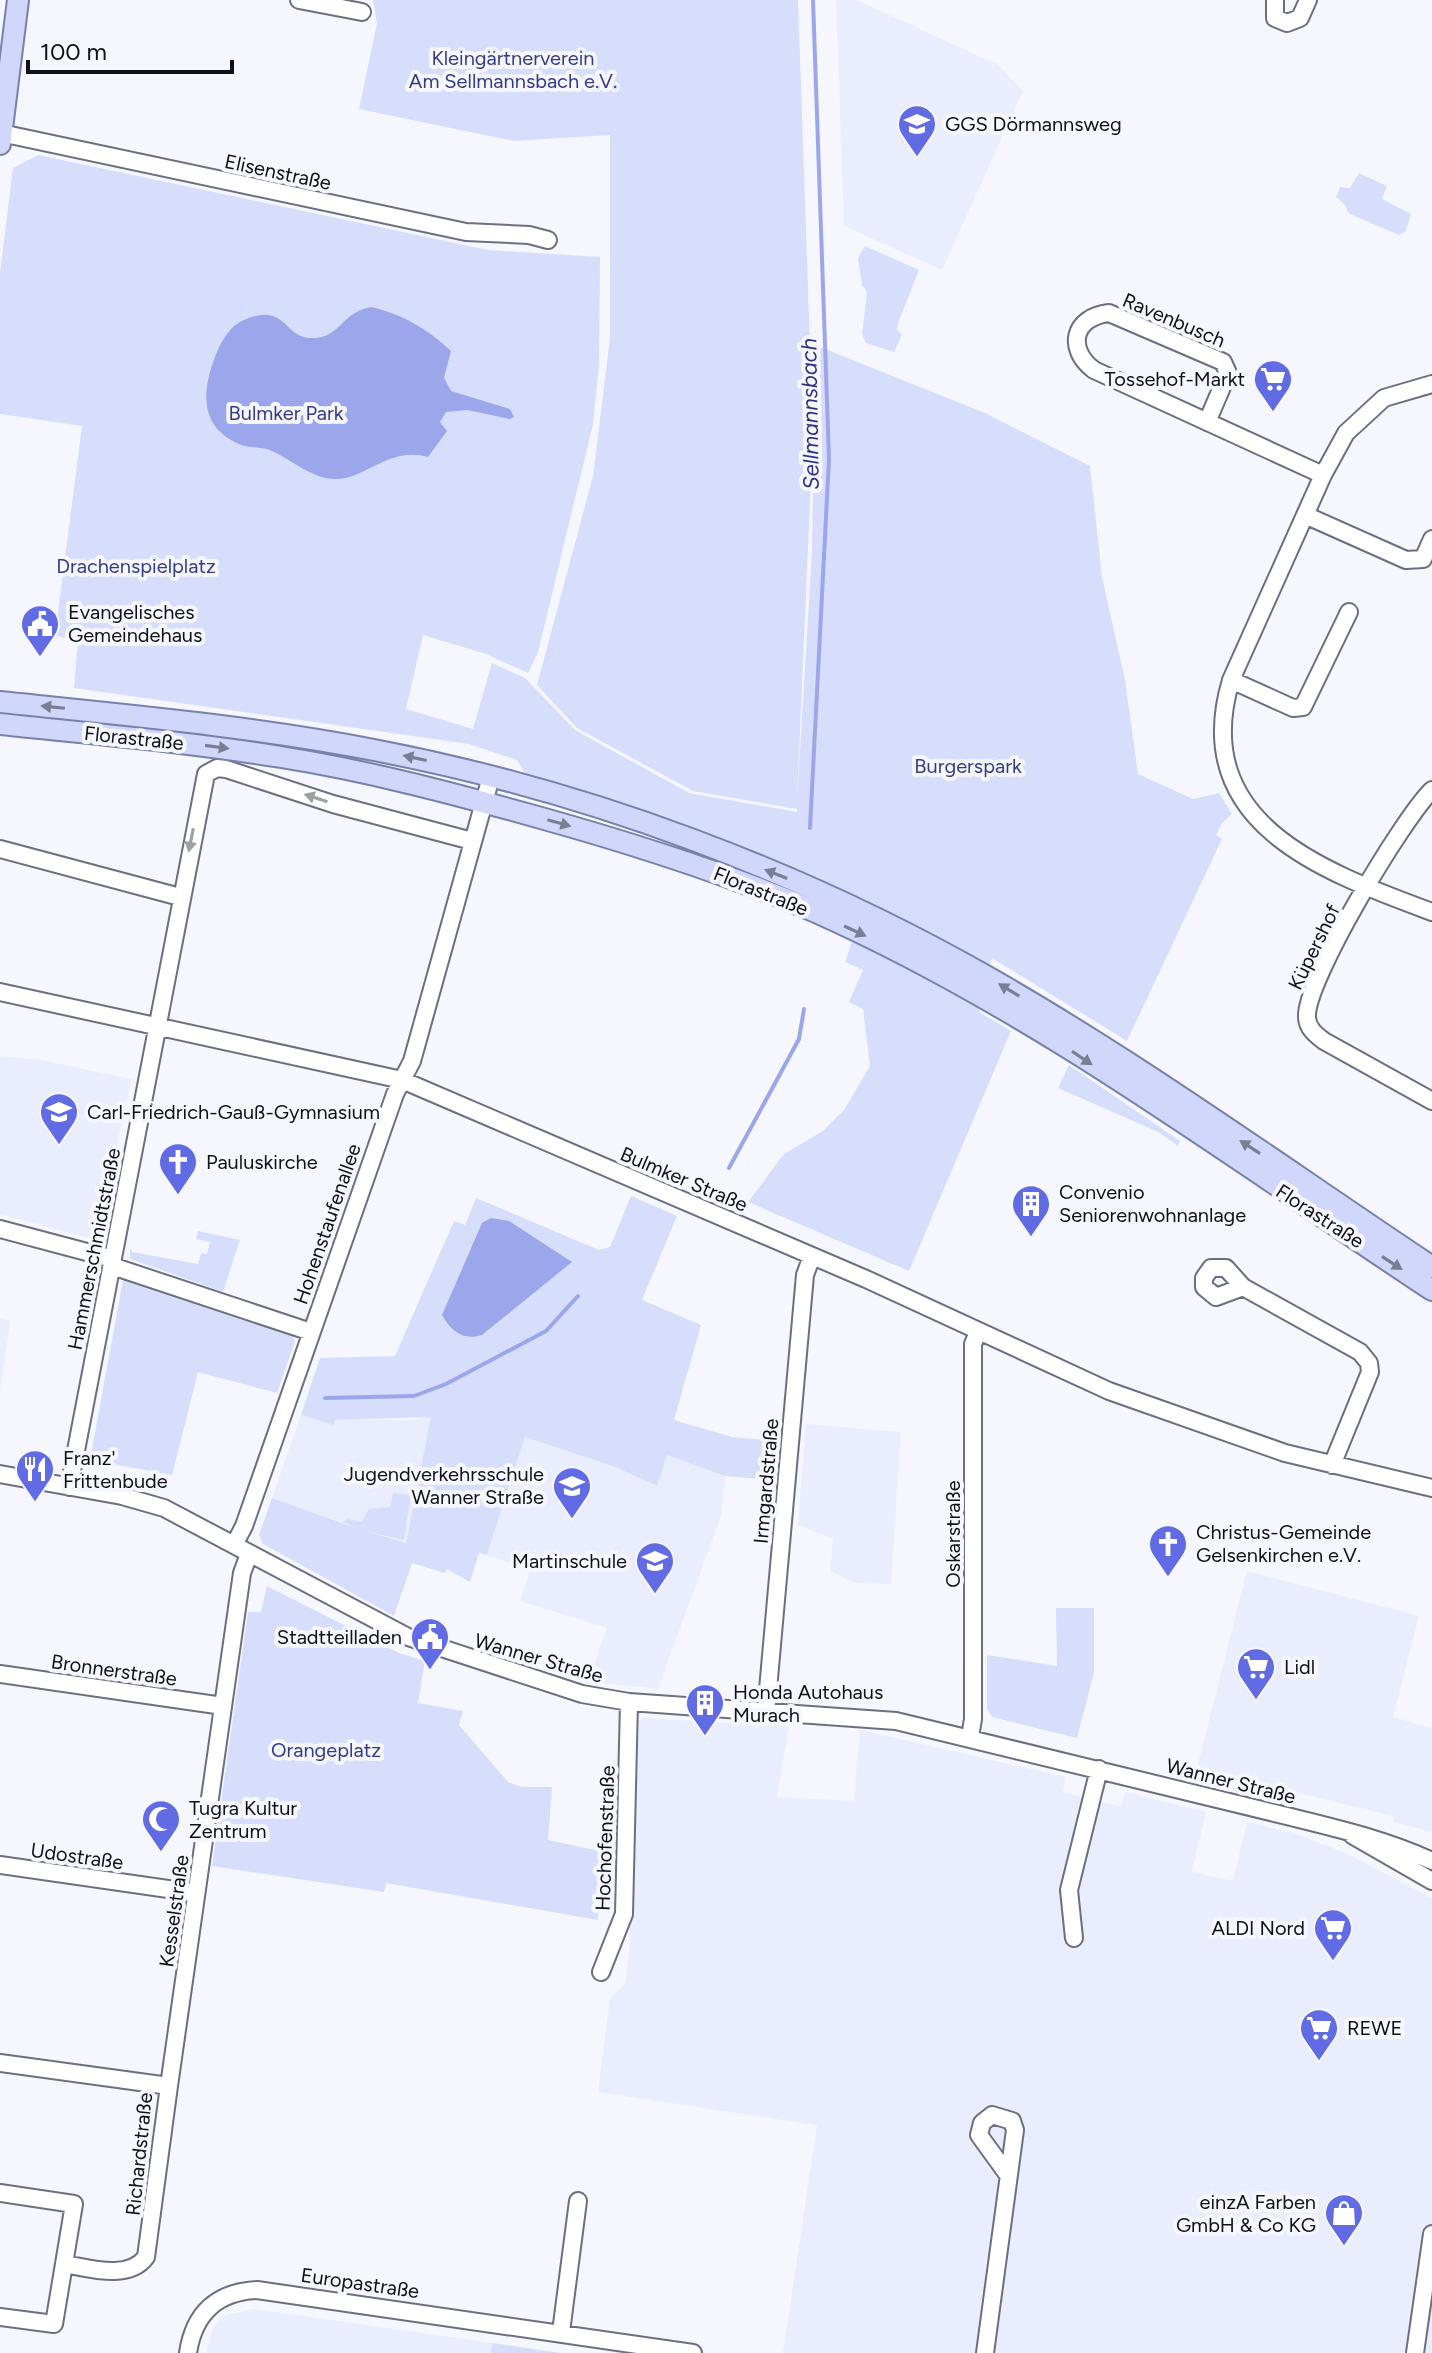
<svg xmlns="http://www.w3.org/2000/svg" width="1432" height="2353" viewBox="0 0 1432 2353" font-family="Figtree,sans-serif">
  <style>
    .built { fill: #eaedfd }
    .green { fill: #d7defc }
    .water { fill: #9ba7ea }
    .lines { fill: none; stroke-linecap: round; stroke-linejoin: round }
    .stream { stroke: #9ba7ea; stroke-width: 4 }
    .minor-casing { stroke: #6c6f80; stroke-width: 20 }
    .major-casing { stroke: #7881a9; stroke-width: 24 }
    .minor { stroke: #fff; stroke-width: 16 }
    .major { stroke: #d0d7fb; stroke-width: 20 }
    .oneway { fill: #797e94 }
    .oneway2 { fill: #9fa0a2 }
    .labels { text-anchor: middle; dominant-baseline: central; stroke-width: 8; stroke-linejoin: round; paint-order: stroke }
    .park-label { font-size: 20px; fill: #363b89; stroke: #f5f6fe }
    .poi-label { font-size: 20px; fill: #0f1117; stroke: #f5f6fe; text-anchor: start }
    .street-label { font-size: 20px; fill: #0f1117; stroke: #f5f6fe }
    .water-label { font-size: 22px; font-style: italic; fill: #2e327f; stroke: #f5f6fe }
  </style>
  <rect width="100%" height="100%" fill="#f5f6fe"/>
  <path class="built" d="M836 0H857L998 65 1023 91 942 270 844 226Z
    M0 1056 41 1060 131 1079 98 1237 88 1238 0 1214Z
    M0 1318 10 1321 0 1395Z
    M301 1415 334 1424 335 1420H414L432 1416 406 1544 272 1498Z
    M806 1424 901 1432 891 1584 855 1583 830 1571 833 1539 798 1525Z
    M525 1437 613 1466 656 1486 667 1455 725 1476 721 1516 658 1689 588 1681 607 1628 520 1601 530 1570 487 1555Z
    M1247 1571 1419 1616 1393 1717 1432 1728V1832L1394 1822 1393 1816 1197 1768Z
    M643 1718 789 1726 777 1797 854 1801 860 1730 1066 1777 1062 1792 1121 1807 1125 1792 1206 1812 1192 1872 1233 1881 1247 1822 1299 1835 1348 1854 1432 1898V2353H783L817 2125 598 2092 610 1998 625 1984 629 1955 639 1722Z
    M254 2309 492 2343 491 2353H206L213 2328 225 2315Z"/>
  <path class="green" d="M373 0H798L813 433 797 800 812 551 815 345 985 413 1090 466 1102 577 1125 680 1138 774 1193 799 1219 793 1232 814 1222 823 1216 835 1222 839 1127 1041 992 958 979 1012 1011 1031 909 1271 748 1202 784 1154 823 1131 844 1110 870 1066 863 1009 849 1002 863 970 845 962 866 900C754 850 642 807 525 773L517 760 469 744 74 688 78 642 55 635 82 426 0 414V273L13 168 38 155 488 250 600 257 599 364 593 424 538 652 528 673 486 654 423 635 406 709 473 729 492 663 525 678 575 730 689 793 797 812V809L693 791 577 728 537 685 593 476 610 338V135L514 141 359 109 377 23Z
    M1359 173 1387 186 1382 199 1411 214 1406 231 1399 235 1348 213 1346 206 1336 197 1340 187 1350 188Z
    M865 246 919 270 898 323 897 329 902 335 894 352 866 343 862 334 867 292 862 285 858 258Z
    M1069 1065 1180 1141 1178 1146 1158 1132 1058 1088Z
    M631 1196 677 1216 642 1300 701 1325 674 1420 732 1437 777 1441 774 1480 725 1476 667 1455 657 1486 613 1466 525 1437 487 1555 479 1553 470 1582 447 1569 445 1573 412 1563 394 1616 263 1544 259 1535 272 1498 362 1530 342 1522 348 1519 361 1522 369 1509 390 1507 393 1493 411 1495 404 1540 369 1532 406 1543 431 1417 335 1420 334 1425 301 1415 320 1358 395 1356 454 1221 465 1225 476 1198 599 1250 610 1247Z
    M198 1231 240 1240 223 1292 130 1259V1248L132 1252 198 1264 201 1253 207 1254 210 1242 196 1239Z
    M123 1280 292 1335 295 1341 277 1393 198 1372 172 1475 90 1460Z
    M267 1586 399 1653 425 1661 418 1703 463 1711 459 1725 508 1782 522 1787H552L548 1840 609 1853 608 1885H601L598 1920 386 1883 384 1892 212 1866 248 1612H261Z
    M1056 1608H1094V1673L1077 1738 992 1717 987 1709V1655L1057 1666Z
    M492 2343 561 2353H491Z"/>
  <path class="water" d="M371 307C404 315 426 328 451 351L444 378 451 391 510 409 514 417 510 419 467 410 446 412 440 422 447 431 428 457C389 446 365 480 335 479 313 479 293 461 274 452 263 446 250 449 239 444 199 427 202 391 215 357 221 342 229 326 244 320 285 302 284 336 309 338 341 340 339 313 371 307Z
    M491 1218 509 1221 572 1262 482 1335C463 1341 451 1331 442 1315L482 1223Z"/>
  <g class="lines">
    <path class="stream" d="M810 828 829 459 813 0
      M729 1168 799 1039 804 1009
      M325 1398 414 1396 446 1384 546 1331 578 1296"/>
    <defs>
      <path id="minor" d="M299 0 362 12
        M1275 0V18L1287 23 1300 18 1308 0
        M1 133 466 232 529 235 548 240
        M1432 384 1384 398 1346 433 1323 475 1231 680C1188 824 1324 872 1432 912
        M1207 422 1228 373 1223 362 1109 313C1073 317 1066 349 1094 370L1323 475
        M1305 515 1406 560 1423 559 1432 539
        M1231 680 1293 708 1303 707 1349 612
        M1432 790C1403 818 1305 981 1307 1017 1307 1028 1316 1035 1324 1041L1432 1101
        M0 849 180 897
        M0 992 402 1080 866 1279 1109 1391 1285 1453 1432 1488
        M0 1229 113 1259
        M112 1266 311 1332
        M1243 1287 1216 1297 1204 1287V1278L1211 1268H1226L1243 1287 1360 1352 1369 1363 1370 1372 1332 1465
        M0 1474 122 1496 164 1508 408 1637 582 1694 629 1702 896 1721 1291 1817C1340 1829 1386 1840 1432 1861
        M69 1487 206 774 217 768 226 769 333 804 472 841
        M234 1545 244 1526 395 1094 412 1061 491 777
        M0 1674 223 1706
        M766 1712 805 1275 812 1256
        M970 1737 973 1719V1344L978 1332
        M1352 1835 1432 1881
        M0 1865 196 1893
        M1074 1938 1069 1890 1099 1769
        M601 1972 624 1914 629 1702
        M0 2063 169 2086 146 2257C128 2281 89 2268 64 2264
        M169 2086 242 1573 249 1554
        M0 2193 74 2204 54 2324 0 2317
        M561 2332 578 2201
        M188 2353C194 2313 217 2292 257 2290L693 2353
        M985 2353 1015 2130 1012 2121 992 2115 982 2123 979 2135 1008 2175
        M1415 2353 1432 2234"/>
      <path id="major" d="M0 144 18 0
        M0 702C124 715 251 726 374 750 588 791 802 871 991 979 1143 1066 1286 1170 1432 1267
        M0 724C94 734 188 742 281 757 369 771 455 794 541 818 634 844 727 873 816 912 1036 1010 1232 1158 1432 1290"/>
    </defs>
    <use href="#minor" class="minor-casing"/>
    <use href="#major" class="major-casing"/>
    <use href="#minor" class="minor"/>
    <use href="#major" class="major"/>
  </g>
  <defs><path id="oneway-solid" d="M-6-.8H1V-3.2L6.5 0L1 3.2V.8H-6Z" transform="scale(2)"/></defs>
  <g class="oneway">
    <use href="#oneway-solid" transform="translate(53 707) rotate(-174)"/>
    <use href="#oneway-solid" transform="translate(217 747) rotate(8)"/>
    <use href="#oneway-solid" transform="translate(415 758) rotate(-168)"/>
    <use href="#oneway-solid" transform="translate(559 823) rotate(16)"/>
    <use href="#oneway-solid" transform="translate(776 874) rotate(-158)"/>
    <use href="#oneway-solid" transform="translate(855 931) rotate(25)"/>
    <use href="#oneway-solid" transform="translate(1009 990) rotate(-149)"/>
    <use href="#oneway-solid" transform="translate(1082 1058) rotate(34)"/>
    <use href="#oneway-solid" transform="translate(1250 1147) rotate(-147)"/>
    <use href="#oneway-solid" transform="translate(1392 1263) rotate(33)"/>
  </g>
  <g class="oneway2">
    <use href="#oneway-solid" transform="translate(316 798) rotate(-162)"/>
    <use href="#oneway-solid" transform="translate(191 840) rotate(101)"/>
  </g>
  <defs>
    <symbol id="school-pin" viewBox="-11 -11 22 30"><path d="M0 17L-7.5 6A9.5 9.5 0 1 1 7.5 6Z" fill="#616be3" stroke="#f5f6fe"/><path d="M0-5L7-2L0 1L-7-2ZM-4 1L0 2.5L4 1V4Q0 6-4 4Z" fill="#fff"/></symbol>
    <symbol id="supermarket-pin" viewBox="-11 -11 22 30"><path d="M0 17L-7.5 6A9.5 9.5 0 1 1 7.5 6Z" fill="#616be3" stroke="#f5f6fe"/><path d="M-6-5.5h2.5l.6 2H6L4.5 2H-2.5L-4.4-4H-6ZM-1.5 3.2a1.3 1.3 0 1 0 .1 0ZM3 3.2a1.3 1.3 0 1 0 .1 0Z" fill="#fff"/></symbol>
    <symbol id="civic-pin" viewBox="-11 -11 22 30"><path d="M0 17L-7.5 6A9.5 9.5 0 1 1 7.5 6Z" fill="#616be3" stroke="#f5f6fe"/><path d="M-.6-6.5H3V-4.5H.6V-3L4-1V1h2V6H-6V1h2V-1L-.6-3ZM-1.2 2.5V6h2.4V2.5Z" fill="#fff"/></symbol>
    <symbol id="church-pin" viewBox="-11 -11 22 30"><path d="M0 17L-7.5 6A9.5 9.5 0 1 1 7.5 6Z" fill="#616be3" stroke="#f5f6fe"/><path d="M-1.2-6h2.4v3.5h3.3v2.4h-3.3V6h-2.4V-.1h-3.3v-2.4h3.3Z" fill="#fff"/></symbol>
    <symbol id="building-pin" viewBox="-11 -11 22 30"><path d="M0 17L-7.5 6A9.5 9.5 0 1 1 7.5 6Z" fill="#616be3" stroke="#f5f6fe"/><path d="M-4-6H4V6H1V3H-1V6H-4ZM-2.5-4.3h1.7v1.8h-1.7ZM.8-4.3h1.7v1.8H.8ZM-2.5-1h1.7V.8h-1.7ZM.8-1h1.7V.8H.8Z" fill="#fff"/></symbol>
    <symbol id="restaurant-pin" viewBox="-11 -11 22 30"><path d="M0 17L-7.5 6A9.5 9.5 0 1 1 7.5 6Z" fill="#616be3" stroke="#f5f6fe"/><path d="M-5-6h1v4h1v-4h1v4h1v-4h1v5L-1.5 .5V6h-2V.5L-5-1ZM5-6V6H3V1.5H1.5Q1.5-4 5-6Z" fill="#fff"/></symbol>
    <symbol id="mosque-pin" viewBox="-11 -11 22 30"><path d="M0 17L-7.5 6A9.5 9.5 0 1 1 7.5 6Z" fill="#616be3" stroke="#f5f6fe"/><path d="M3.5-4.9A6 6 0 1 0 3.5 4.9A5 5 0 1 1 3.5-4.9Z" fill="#fff"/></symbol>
    <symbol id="shop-pin" viewBox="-11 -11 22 30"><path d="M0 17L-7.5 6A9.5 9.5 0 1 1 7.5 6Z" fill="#616be3" stroke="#f5f6fe"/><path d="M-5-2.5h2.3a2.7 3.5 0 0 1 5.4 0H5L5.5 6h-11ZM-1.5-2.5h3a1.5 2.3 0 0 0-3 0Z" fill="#fff"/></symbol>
  </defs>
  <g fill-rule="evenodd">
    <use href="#school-pin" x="895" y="102" width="44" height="60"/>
    <use href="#supermarket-pin" x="1251" y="357" width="44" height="60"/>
    <use href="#civic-pin" x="18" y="602" width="44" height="60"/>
    <use href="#school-pin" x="37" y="1090" width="44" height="60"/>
    <use href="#church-pin" x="156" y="1140" width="44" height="60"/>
    <use href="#building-pin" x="1009" y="1182" width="44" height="60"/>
    <use href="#restaurant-pin" x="13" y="1447" width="44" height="60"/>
    <use href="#school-pin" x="550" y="1464" width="44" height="60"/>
    <use href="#church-pin" x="1146" y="1522" width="44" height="60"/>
    <use href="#school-pin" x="633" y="1539" width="44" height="60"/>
    <use href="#civic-pin" x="408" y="1615" width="44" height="60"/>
    <use href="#supermarket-pin" x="1234" y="1645" width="44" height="60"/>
    <use href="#building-pin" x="683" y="1681" width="44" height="60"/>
    <use href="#mosque-pin" x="139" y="1797" width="44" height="60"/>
    <use href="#supermarket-pin" x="1311" y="1906" width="44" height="60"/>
    <use href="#supermarket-pin" x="1297" y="2006" width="44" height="60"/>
    <use href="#shop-pin" x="1322" y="2191" width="44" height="60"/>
  </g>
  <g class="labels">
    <g class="park-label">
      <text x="513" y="58">Kleingärtnerverein<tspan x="513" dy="23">Am Sellmannsbach e.V.</tspan></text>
      <text x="286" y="413">Bulmker Park</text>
      <text x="136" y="566">Drachenspielplatz</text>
      <text x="968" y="766">Burgerspark</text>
      <text x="326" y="1750">Orangeplatz</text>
    </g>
    <g class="poi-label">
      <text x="945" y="124">GGS Dörmannsweg</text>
      <text x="1245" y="379" text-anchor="end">Tossehof-Markt</text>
      <text x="68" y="612">Evangelisches<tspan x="68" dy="23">Gemeindehaus</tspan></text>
      <text x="87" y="1112">Carl-Friedrich-Gauß-Gymnasium</text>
      <text x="206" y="1162">Pauluskirche</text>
      <text x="1059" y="1192">Convenio<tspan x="1059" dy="23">Seniorenwohnanlage</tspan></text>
      <text x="63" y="1458">Franz'<tspan x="63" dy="23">Frittenbude</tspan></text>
      <text x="544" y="1474" text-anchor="end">Jugendverkehrsschule<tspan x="544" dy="23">Wanner Straße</tspan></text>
      <text x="1196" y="1532">Christus-Gemeinde<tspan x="1196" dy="23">Gelsenkirchen e.V.</tspan></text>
      <text x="627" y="1561" text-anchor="end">Martinschule</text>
      <text x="402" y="1637" text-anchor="end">Stadtteilladen</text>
      <text x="1284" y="1667">Lidl</text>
      <text x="733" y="1692">Honda Autohaus<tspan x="733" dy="23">Murach</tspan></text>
      <text x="189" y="1808">Tugra Kultur<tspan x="189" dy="23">Zentrum</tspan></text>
      <text x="1305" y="1928" text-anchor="end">ALDI Nord</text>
      <text x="1347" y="2028">REWE</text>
      <text x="1316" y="2202" text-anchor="end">einzA Farben<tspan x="1316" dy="23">GmbH &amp; Co KG</tspan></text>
    </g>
    <g class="street-label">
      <text transform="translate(278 172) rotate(12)">Elisenstraße</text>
      <text transform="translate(1174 320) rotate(23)">Ravenbusch</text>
      <text transform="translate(134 738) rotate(6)">Florastraße</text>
      <text transform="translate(761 891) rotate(22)">Florastraße</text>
      <text transform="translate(1314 947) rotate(-64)">Küpershof</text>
      <text transform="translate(684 1179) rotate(23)">Bulmker Straße</text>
      <text transform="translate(1320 1216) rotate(33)">Florastraße</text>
      <text transform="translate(327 1224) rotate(-71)">Hohenstaufenallee</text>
      <text transform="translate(94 1249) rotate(-79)">Hammerschmidtstraße</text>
      <text transform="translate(766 1481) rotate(-85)">Irmgardstraße</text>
      <text transform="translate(953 1534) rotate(-90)">Oskarstraße</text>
      <text transform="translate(539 1658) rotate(16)">Wanner Straße</text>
      <text transform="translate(114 1670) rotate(8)">Bronnerstraße</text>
      <text transform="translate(1231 1781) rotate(14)">Wanner Straße</text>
      <text transform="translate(605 1838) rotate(-88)">Hochofenstraße</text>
      <text transform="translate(77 1856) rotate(8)">Udostraße</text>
      <text transform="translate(174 1911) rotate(-82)">Kesselstraße</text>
      <text transform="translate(139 2154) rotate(-84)">Richardstraße</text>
      <text transform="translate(360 2283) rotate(8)">Europastraße</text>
    </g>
    <g class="water-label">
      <text transform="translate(810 414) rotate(-91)">Sellmannsbach</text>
    </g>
  </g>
  <path d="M28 60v12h204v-12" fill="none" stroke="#0f1117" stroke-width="4"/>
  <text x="40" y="60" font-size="24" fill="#0f1117" stroke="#f5f6fe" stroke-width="6" paint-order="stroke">100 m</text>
</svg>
